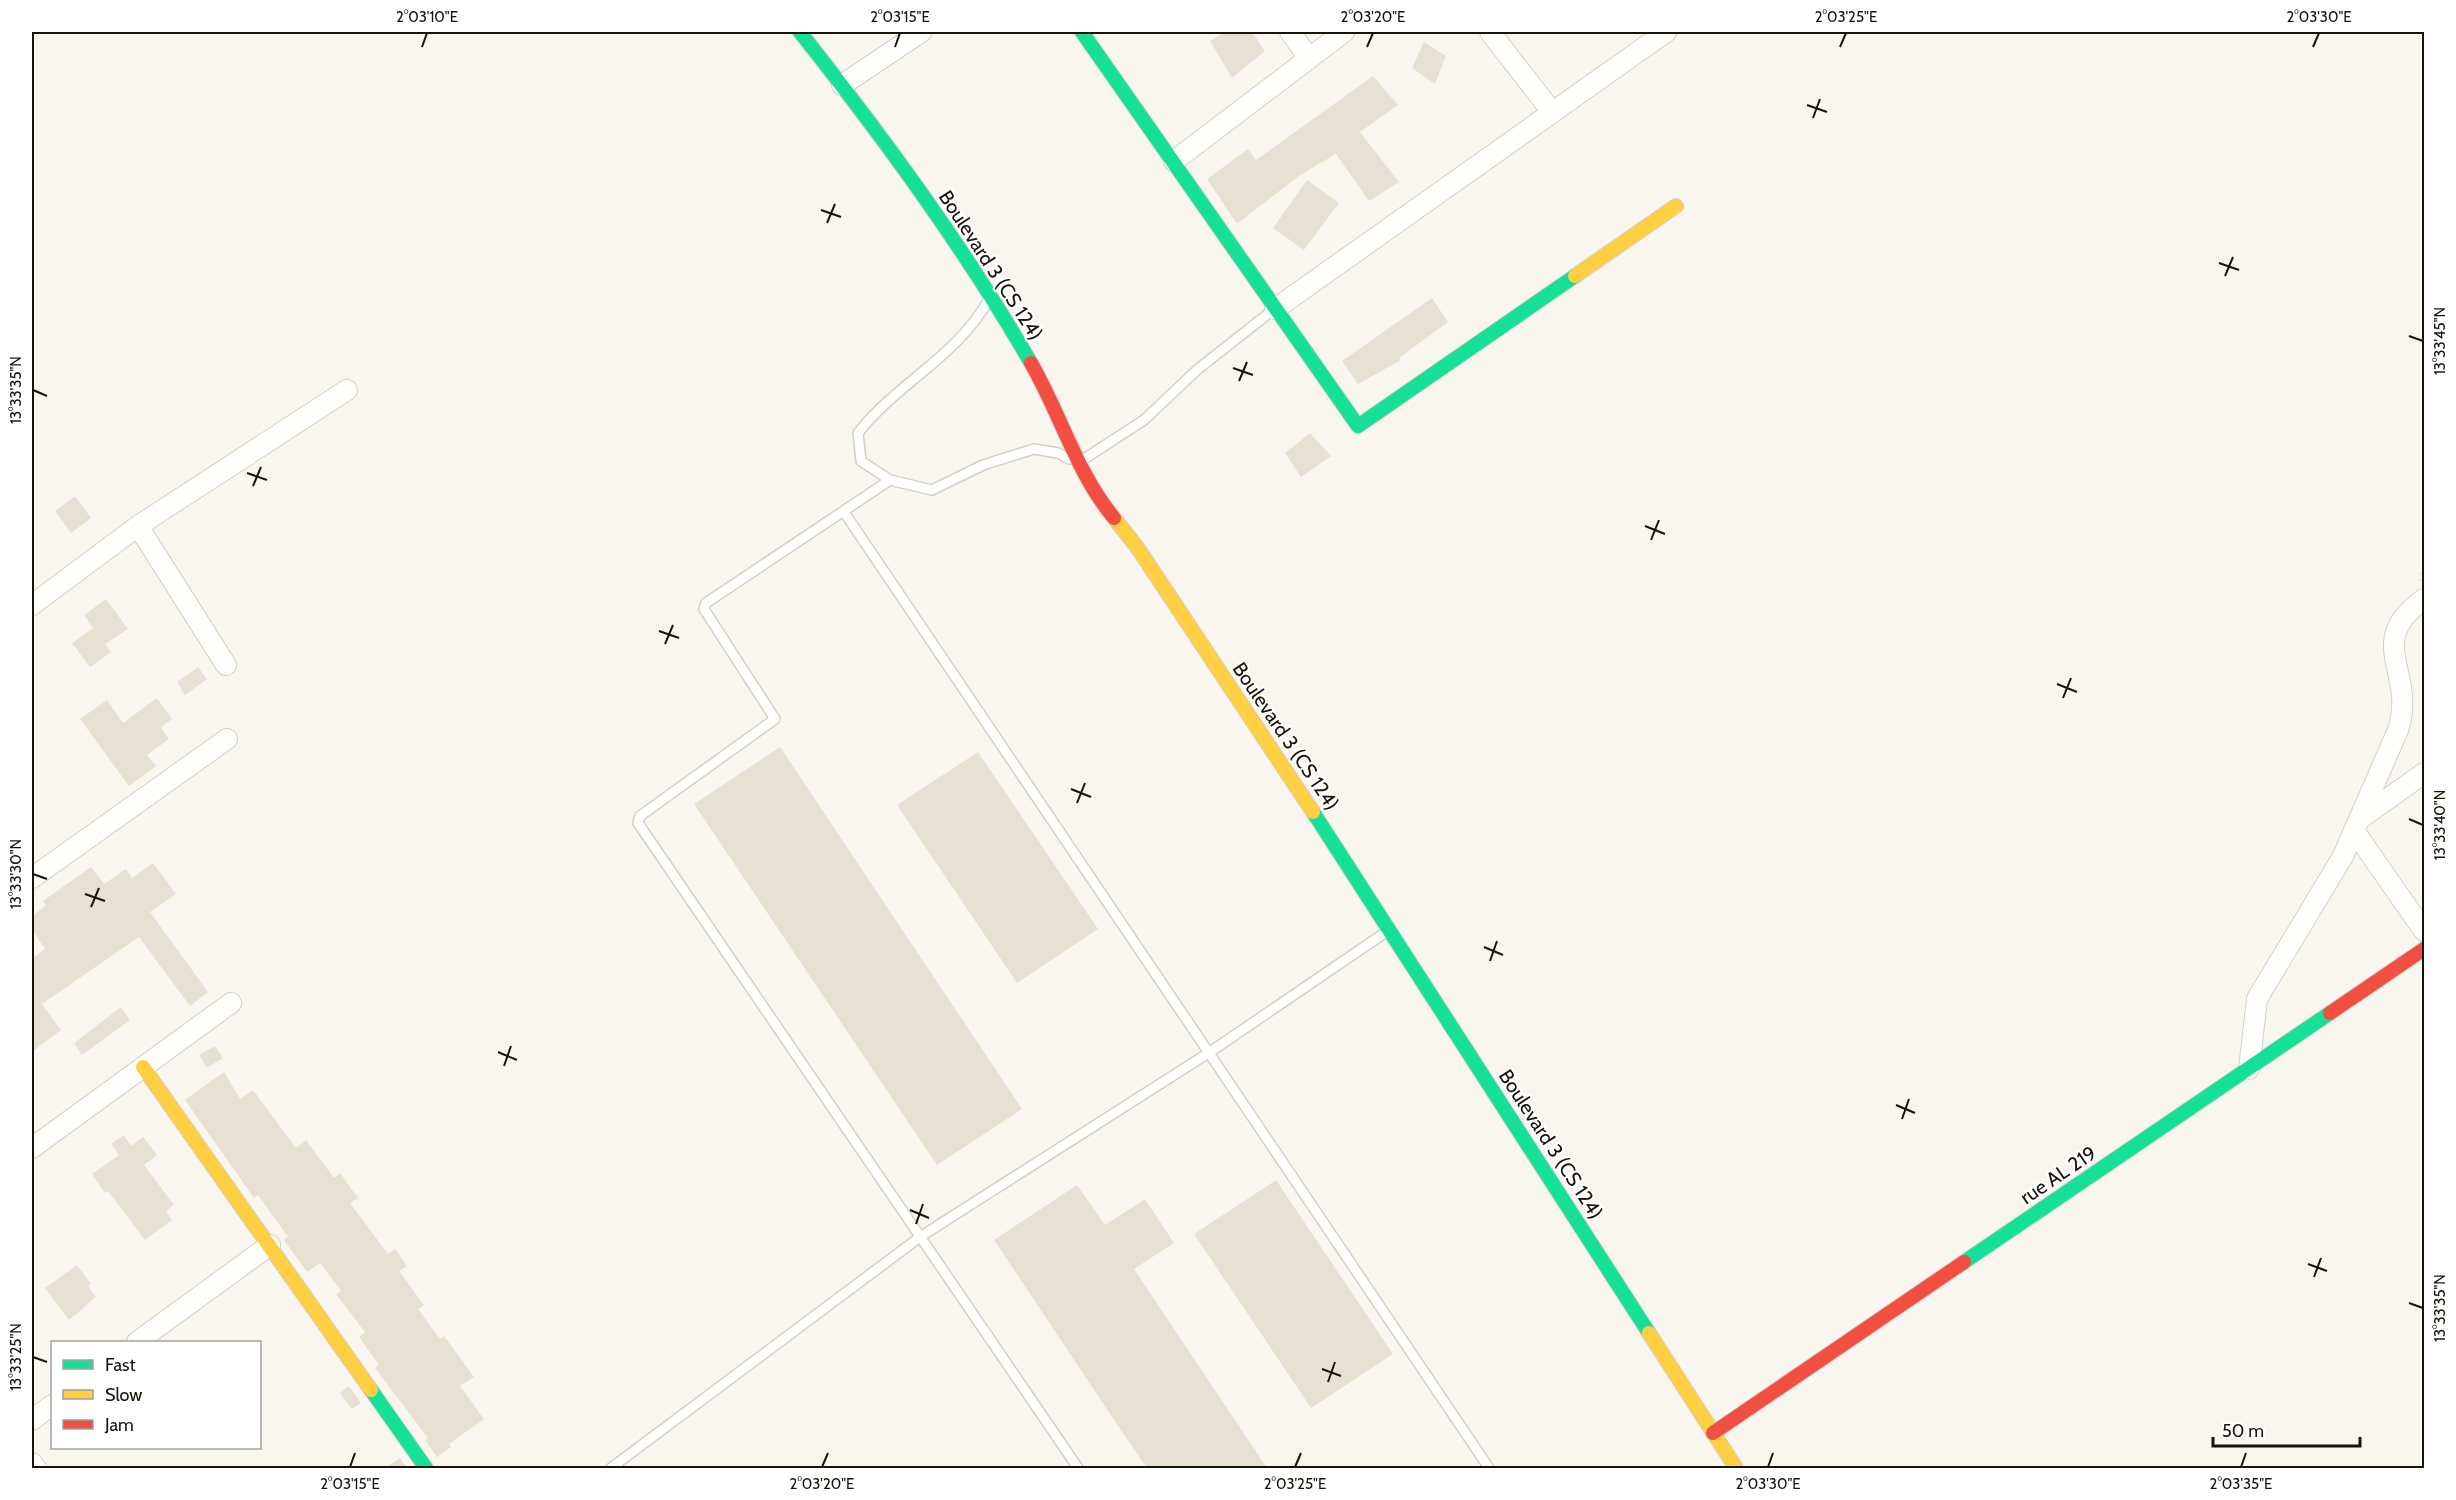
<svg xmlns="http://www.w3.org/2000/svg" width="2456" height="1500" viewBox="0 0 2456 1500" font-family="Cabin,sans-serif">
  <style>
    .building { fill: #e7e1d4 }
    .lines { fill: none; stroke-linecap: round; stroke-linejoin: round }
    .lane-casing { stroke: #d4d0c8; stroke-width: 12 }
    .street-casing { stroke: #d4d0c8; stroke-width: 22 }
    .fast-casing { stroke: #d4d0c8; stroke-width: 16 }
    .slow-casing { stroke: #d4d0c8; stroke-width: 16 }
    .jam-casing { stroke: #d4d0c8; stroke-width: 16 }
    .path { stroke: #e3e2e0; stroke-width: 4; stroke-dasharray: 1.5 4.5; stroke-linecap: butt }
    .lane { stroke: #fefefd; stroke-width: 9 }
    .street { stroke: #fefefd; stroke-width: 20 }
    .fast { stroke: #16e098; stroke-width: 14 }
    .slow { stroke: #ffcf43; stroke-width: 14 }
    .jam { stroke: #f24e42; stroke-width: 14 }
    .ticks { fill: none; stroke: #19140a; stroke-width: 2 }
    .labels { text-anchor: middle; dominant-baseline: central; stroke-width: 4.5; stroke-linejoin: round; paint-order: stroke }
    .street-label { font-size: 20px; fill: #19140a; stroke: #fff }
    .neatline { fill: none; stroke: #19140a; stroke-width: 2 }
    .ticks-label { font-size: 15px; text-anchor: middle; fill: #19140a }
  </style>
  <rect width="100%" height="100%" fill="#f9f6f0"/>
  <path class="building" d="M1225 32H1252L1265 51 1232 78 1210 41Z
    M1424 42 1446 56 1435 84 1412 68Z
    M1373 76 1398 105 1360 132 1399 182 1369 201 1336 154 1300 175 1237 224 1207 179 1248 149 1256 160Z
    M1307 180 1339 203 1304 250 1273 228Z
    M1432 298 1448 322 1399 358 1401 360 1358 384 1342 361Z
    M1310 433 1331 456 1301 477 1285 453Z
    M75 496 91 518 71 533 55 511Z
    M106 599 128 629 105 644 111 652 90 667 72 643 93 628 84 615Z
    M198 667 207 679 185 695 177 682Z
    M157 698 172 719 161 727 169 739 147 755 156 766 129 786 80 719 107 700 123 723Z
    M780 747 1022 1109 937 1165 694 804Z
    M978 752 1098 929 1017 983 897 805Z
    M153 863 176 894 150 912 208 992 190 1006 139 937 42 1004 61 1030 32 1052V959L45 949 32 930V916L46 905 43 901 91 867 104 884 126 869 132 878Z
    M121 1007 130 1020 82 1055 74 1043Z
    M215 1046 223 1058 207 1068 199 1055Z
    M224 1072 240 1099 253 1090 296 1148 306 1140 334 1178 340 1173 358 1198 350 1203 388 1254 395 1249 407 1266 399 1271 424 1305 418 1309 440 1339 444 1336 474 1377 460 1386 484 1419 449 1444 451 1447 437 1457 425 1440 428 1438 375 1368 379 1365 359 1337 365 1332 336 1294 341 1291 320 1263 307 1272 284 1240 288 1237 258 1195 254 1198 185 1100Z
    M124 1135 131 1146 143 1137 157 1155 144 1165 174 1205 166 1211 172 1220 145 1240 108 1191 105 1193 92 1174 119 1155 111 1144Z
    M1276 1180 1393 1354 1311 1408 1194 1234Z
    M1077 1185 1105 1225 1145 1199 1174 1243 1134 1269 1267 1468H1147L1118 1426 994 1240Z
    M77 1265 91 1284 88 1286 96 1297 69 1320 45 1288Z
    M349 1386 361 1403 352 1409 340 1393Z
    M400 1458 407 1468H385Z"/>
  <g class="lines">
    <defs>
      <path id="lane" d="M989 299C958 356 897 383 858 433L861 461 890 480 932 490 983 465 1034 449 1058 453 1069 459
        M1081 461 1144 420 1198 369 1273 310
        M890 480 706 603 704 609 775 719 640 816 638 823 1078 1468
        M844 512 1489 1468
        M611 1468 920 1237 1210 1052 1389 930"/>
      <path id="street" d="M1290 32 1309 58
        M1490 32 1552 112
        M842 85 921 32
        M1174 161 1344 32
        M1275 309 1666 32
        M138 526 226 665
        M32 605 138 526 347 390
        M2361 818 2424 773
        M2355 832 2424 931
        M32 878 227 739
        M2249 1069 2257 999 2343 856 2398 730C2417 672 2363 642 2424 599
        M32 1148 231 1003
        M137 1342 270 1245
        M32 1420 52 1405
        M32 1463 36 1468"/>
      <path id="fast" d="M800 32C883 137 964 247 1031 363
        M1082 32 1358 426 1575 276
        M1313 812 1649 1333
        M1964 1262 2330 1013
        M371 1390 426 1468"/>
      <path id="slow" d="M1575 276 1676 206
        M1114 518 1137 547 1313 812
        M143 1067 371 1390
        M1649 1333 1736 1468"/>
      <path id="jam" d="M1031 363C1061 415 1076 472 1114 518
        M2330 1013 2424 949
        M1713 1433 1964 1262"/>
    </defs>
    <use href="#lane" class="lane-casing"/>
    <use href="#street" class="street-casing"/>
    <use href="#fast" class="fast-casing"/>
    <use href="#slow" class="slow-casing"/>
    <use href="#jam" class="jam-casing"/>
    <path class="path" d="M2420 581 2424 566"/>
    <use href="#lane" class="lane"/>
    <use href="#street" class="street"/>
    <use href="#fast" class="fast"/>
    <use href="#slow" class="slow"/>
    <use href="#jam" class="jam"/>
  </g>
  <path class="ticks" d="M422 47 427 33M895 47 900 33M1367 47 1373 33M1840 47 1846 33M2313 47 2319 33M1807 105 1827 112M1813 118 1820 99M821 210 841 217M827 223 835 204M2219 263 2239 270M2225 276 2233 257M2409 336 2423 341M1233 368 1253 375M1239 381 1247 362M33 390 47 396M247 473 267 480M253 486 261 467M1645 526 1665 534M1651 540 1659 520M659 631 679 638M665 644 673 625M2057 684 2077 692M2063 698 2071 678M1071 789 1091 797M1077 803 1085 783M2409 819 2423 825M33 874 47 879M85 894 105 901M91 907 99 888M1484 947 1503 955M1490 961 1497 941M498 1052 517 1060M504 1066 511 1046M1896 1105 1915 1113M1902 1119 1909 1099M910 1210 929 1218M916 1224 923 1204M2308 1264 2327 1271M2314 1277 2321 1258M2409 1303 2423 1308M33 1357 47 1362M1322 1369 1341 1376M1328 1382 1335 1362M350 1467 355 1453M822 1467 828 1453M1295 1467 1301 1453M1768 1467 1773 1453M2241 1467 2246 1453"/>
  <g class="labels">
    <g class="street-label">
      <text transform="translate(991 265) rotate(57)">Boulevard 3 (CS 124)</text>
      <text transform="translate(1286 736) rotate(56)">Boulevard 3 (CS 124)</text>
      <text transform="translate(1551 1144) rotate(57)">Boulevard 3 (CS 124)</text>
      <text transform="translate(2058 1175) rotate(-34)">rue AL 219</text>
    </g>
  </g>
  <rect width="2456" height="1500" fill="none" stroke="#ffffff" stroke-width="66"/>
  <rect x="51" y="1341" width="210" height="108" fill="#ffffff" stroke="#a3a19d" stroke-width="1.5"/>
  <rect x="63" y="1360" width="30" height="9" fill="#16e098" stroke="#a3a19d" stroke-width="1.5"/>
  <text x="105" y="1371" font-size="18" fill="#19140a">Fast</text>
  <rect x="63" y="1390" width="30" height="9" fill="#ffcf43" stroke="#a3a19d" stroke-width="1.5"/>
  <text x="105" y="1401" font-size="18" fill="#19140a">Slow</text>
  <rect x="63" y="1420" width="30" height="9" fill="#f24e42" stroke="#a3a19d" stroke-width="1.5"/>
  <text x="105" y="1431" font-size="18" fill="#19140a">Jam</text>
  <path d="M2213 1437v9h147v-9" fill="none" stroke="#19140a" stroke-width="3"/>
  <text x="2222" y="1437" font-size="18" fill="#19140a" stroke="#ffffff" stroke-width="4.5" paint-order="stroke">50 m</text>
  <rect x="33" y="33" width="2390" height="1434" class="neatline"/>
  <g class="ticks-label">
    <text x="427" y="22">2°03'10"E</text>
    <text x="900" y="22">2°03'15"E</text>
    <text x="1373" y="22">2°03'20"E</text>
    <text x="1846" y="22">2°03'25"E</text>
    <text x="2319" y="22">2°03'30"E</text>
    <text transform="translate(2440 341) rotate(-90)" y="5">13°33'45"N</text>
    <text transform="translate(16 390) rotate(-90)" y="5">13°33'35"N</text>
    <text transform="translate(2440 825) rotate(-90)" y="5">13°33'40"N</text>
    <text transform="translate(16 874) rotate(-90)" y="5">13°33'30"N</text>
    <text transform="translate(2440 1308) rotate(-90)" y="5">13°33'35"N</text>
    <text transform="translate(16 1357) rotate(-90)" y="5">13°33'25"N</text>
    <text x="350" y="1489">2°03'15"E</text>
    <text x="822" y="1489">2°03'20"E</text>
    <text x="1295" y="1489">2°03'25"E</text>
    <text x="1768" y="1489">2°03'30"E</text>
    <text x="2241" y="1489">2°03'35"E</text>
  </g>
</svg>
